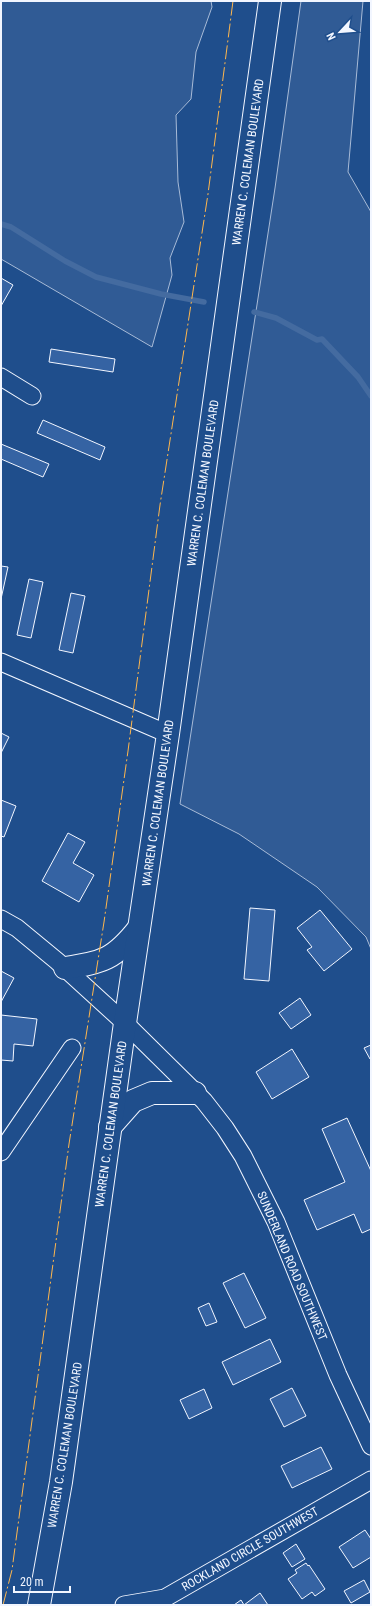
<svg xmlns="http://www.w3.org/2000/svg" width="372" height="1606" viewBox="0 0 372 1606" font-family="'Roboto Condensed',sans-serif">
  <style>
    .built { fill: #305b95; stroke: #a8bbd7 }
    .lines { fill: none; stroke-linecap: round; stroke-linejoin: round }
    .stream { stroke: #446ba0; stroke-width: 5.5 }
    .building { fill: #3563a3; stroke: #f2f6ff }
    .minor-casing { stroke: #f2f6ff; stroke-width: 19 }
    .primary-casing { stroke: #f2f6ff; stroke-width: 24 }
    .trunk-casing { stroke: #f2f6ff; stroke-width: 24 }
    .minor { stroke: #1f4e8c; stroke-width: 17 }
    .primary { stroke: #1f4e8c; stroke-width: 22 }
    .trunk { stroke: #1f4e8c; stroke-width: 22 }
    .power { stroke: #ffb74d; stroke-width: 1; stroke-dasharray: 14 3 2 3; stroke-linecap: butt }
    .labels { text-anchor: middle; dominant-baseline: central; stroke-width: 3; stroke-linejoin: round; paint-order: stroke }
    .street-label { font-size: 12px; fill: #f2f6ff; stroke: #1f4e8c }
  </style>
  <rect width="100%" height="100%" fill="#1f4e8c"/>
  <path class="built" d="M1 1H211L212 7 196 52 191 99 176 115 178 182 184 222 170 258 172 275 152 347 1 259Z
    M301 1H363L348 172 371 212V949L366 937 317 887 239 834 180 804 275 188Z"/>
  <g class="lines">
    <path class="stream" d="M1 224 11 227 65 261 96 277 161 294 204 302
      M254 312 276 318 317 340 322 339 358 377 371 396"/>
  </g>
  <path class="building" d="M1 278 13 285 1 306Z
    M51 349 115 359 113 372 49 362Z
    M43 420 105 447 100 460 37 433Z
    M1 444 49 464 43 477 1 459Z
    M1 566 8 567 1 599Z
    M29 579 43 582 31 638 17 635Z
    M71 593 85 596 73 653 59 650Z
    M1 733 9 737 1 753Z
    M1 800 16 806 4 837 1 836Z
    M68 833 85 842 73 863 94 875 79 902 42 881Z
    M250 908 275 910 269 981 244 979Z
    M320 910 352 949 324 971 307 950 312 947 297 928Z
    M1 971 14 978 1 1002Z
    M300 998 311 1015 291 1029 279 1013Z
    M1 1015 37 1019 33 1046 14 1044 13 1061 1 1060Z
    M371 1045V1059H370L364 1048Z
    M292 1049 309 1077 272 1099 256 1072Z
    M347 1118 371 1171V1229L362 1233 354 1214 317 1230 304 1200 345 1182 322 1129Z
    M244 1273 266 1318 245 1328 223 1283Z
    M209 1303 217 1322 206 1326 198 1308Z
    M270 1339 281 1362 233 1385 222 1362Z
    M292 1388 306 1416 284 1427 270 1399Z
    M204 1389 212 1408 189 1419 180 1400Z
    M321 1447 332 1469 292 1488 281 1466Z
    M365 1530 371 1539V1557L353 1568 339 1547Z
    M296 1544 305 1559 292 1567 283 1553Z
    M306 1563 308 1566 309 1565 325 1589 315 1596 312 1592 302 1599 288 1579 297 1573 295 1570Z
    M364 1580 370 1592 351 1603 344 1591Z
    M260 1593 268 1605H234L241 1600 244 1605Z"/>
  <g class="lines">
    <defs>
      <path id="minor" d="M1 377 32 396
        M1 662 168 734
        M1 919 17 928 57 961 125 1023 204 1101 225 1128 243 1156 276 1222 338 1375 371 1446
        M1 1152 72 1048
        M124 1605 165 1598 371 1480"/>
      <path id="primary" d="M65 968C103 962 114 960 139 928
        M110 1127 133 1101 152 1093H195"/>
      <path id="trunk" d="M39 1605 61 1482 125 1023 168 734 270 1"/>
    </defs>
    <use href="#minor" class="minor-casing"/>
    <use href="#primary" class="primary-casing"/>
    <use href="#trunk" class="trunk-casing"/>
    <use href="#minor" class="minor"/>
    <use href="#primary" class="primary"/>
    <use href="#trunk" class="trunk"/>
    <path class="power" d="M3 1605 12 1570 69 1144 104 922 128 751 160 505 208 194 233 1"/>
  </g>
  <g class="labels">
    <g class="street-label">
      <text transform="translate(248 162) rotate(-82)">WARREN C. COLEMAN BOULEVARD</text>
      <text transform="translate(203 483) rotate(-82)">WARREN C. COLEMAN BOULEVARD</text>
      <text transform="translate(158 803) rotate(-82)">WARREN C. COLEMAN BOULEVARD</text>
      <text transform="translate(111 1124) rotate(-82)">WARREN C. COLEMAN BOULEVARD</text>
      <text transform="translate(292 1266) rotate(67)">SUNDERLAND ROAD SOUTHWEST</text>
      <text transform="translate(65 1445) rotate(-81)">WARREN C. COLEMAN BOULEVARD</text>
      <text transform="translate(250 1549) rotate(-30)">ROCKLAND CIRCLE SOUTHWEST</text>
    </g>
  </g>
  <rect width="372" height="1606" fill="none" stroke="#f2f6ff" stroke-width="4"/>
  <g transform="translate(340 32) rotate(244)" stroke="#1f4e8c" stroke-width="3" paint-order="stroke">
  <path d="M0-3L7 15L0 10L-7 15Z" fill="#f2f6ff"/>
  <text y="-6" font-size="11" font-weight="bold" text-anchor="middle" fill="#f2f6ff">N</text>
  </g>
  <path d="M14 1586v6h56v-6" fill="none" stroke="#f2f6ff" stroke-width="2"/>
  <text x="20" y="1586" font-size="12" fill="#f2f6ff" stroke="#1f4e8c" stroke-width="3" paint-order="stroke">20 m</text>
</svg>
